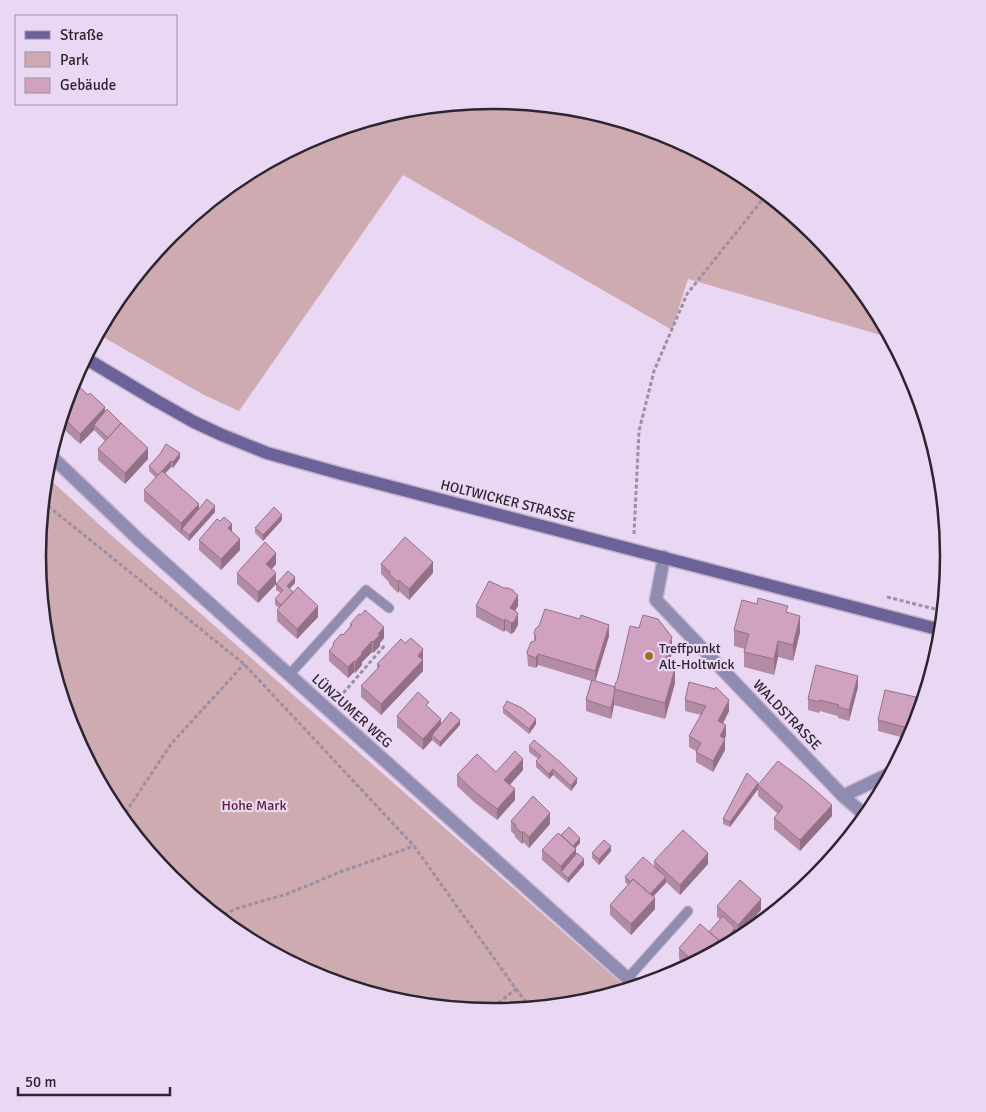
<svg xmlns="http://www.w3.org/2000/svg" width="986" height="1112" viewBox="0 0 986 1112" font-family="Signika,sans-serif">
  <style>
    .green { fill: #ceaab1 }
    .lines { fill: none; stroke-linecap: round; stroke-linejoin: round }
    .lane-casing { stroke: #c4b3cc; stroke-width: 11 }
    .street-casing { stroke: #c4b3cc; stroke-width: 15 }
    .secondary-casing { stroke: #c4b3cc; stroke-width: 15 }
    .path { stroke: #9d8fa3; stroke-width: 3; stroke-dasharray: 4 2.5; stroke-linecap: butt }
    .lane { stroke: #908bb1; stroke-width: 9 }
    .street { stroke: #908bb1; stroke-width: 12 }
    .secondary { stroke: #6b6299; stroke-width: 12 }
    .wall { fill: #b38ba5 }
    .shaded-wall { fill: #927186 }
    .building { fill: #d0a2c0; stroke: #927186 }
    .poi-dot { fill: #9c701f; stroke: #ead7f3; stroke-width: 2 }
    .labels { text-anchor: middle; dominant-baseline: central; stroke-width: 4.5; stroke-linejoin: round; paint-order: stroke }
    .street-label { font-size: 14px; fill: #2c252f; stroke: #ead7f3 }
    .poi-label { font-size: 14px; fill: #2c252f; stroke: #ead7f3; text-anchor: start }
    .park-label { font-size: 14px; fill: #5d1c30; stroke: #ead7f3 }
    .rim { fill: none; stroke: #2c252f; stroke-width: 2.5 }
  </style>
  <rect width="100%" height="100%" fill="#ead7f3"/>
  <path class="green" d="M493 101 582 109 668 135 746 177 815 234 872 303 891 338 688 279 672 330 403 175 239 411 202 394 98 334 114 303 171 234 240 177 319 135 404 109Z
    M45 475 102 527 628 989 582 1003 493 1011 404 1003 318 977 240 935 171 878 114 809 72 730 46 645 38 556Z"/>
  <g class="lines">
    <defs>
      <path id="lane" d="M289 675 366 590 389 608
        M628 978 688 911"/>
      <path id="street" d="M50 455 139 540 636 986
        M664 557 656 600 843 796 866 816
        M843 796 891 773"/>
      <path id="secondary" d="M85 358 155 400 194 422 222 435 267 453 342 474 941 630"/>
    </defs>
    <use href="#lane" class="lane-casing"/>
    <use href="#street" class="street-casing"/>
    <use href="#secondary" class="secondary-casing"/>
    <path class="path" d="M43 502 244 664 414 846 516 989 531 1008
      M634 534 639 431 654 371 687 294 767 194
      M887 597 943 611
      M339 698 385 645
      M122 818 171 744 244 664
      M218 917 238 908 287 894 340 872 414 846
      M488 1011 516 989"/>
    <use href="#lane" class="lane"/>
    <use href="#street" class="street"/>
    <use href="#secondary" class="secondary"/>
  </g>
  <path class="wall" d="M73 381 105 412 148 459 125 484 98 460V449L105 441 94 430 80 444 59 425Z
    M180 458 173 468 171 467 165 473 199 508 215 512 189 541 144 501V490L156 478 149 471V466Z
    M282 520 263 541 255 533V528Z
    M232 532 240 550 221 570 199 550V540Z
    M276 564 272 569 276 584 258 603 237 584V573Z
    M381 564 433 573 409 600 399 591 398 593 389 584V582L381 574Z
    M295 583 289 589 318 617 297 639 277 621V610L279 608 275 605V599L281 593 276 590V584Z
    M476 606H518L515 610 518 625 514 632 511 634 505 630 504 632 476 617Z
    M788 612 800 632 793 661 778 657 774 675 744 667V652L745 649 734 646V630Z
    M350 624 384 638 380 643V646L373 653 372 652 362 662V665L355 673 354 672 348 678 329 661V651L333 646V643L343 635 350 627Z
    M534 633 609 636 595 681 615 687 617 682 672 653 668 666 675 683 665 719 614 705 611 719 586 711V700L591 681 538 665 536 668 528 666 527 652 534 641Z
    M405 643 423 649V671L381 715 361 697V686L377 669V664Z
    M858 687 849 721 838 718V716L820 711 819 713 808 710V699Z
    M685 700 729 711 723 724 726 736 724 739 725 750 713 772 696 762V751L689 747V736L701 715 685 711Z
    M429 708 441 724 460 725 440 747 432 740 423 750 397 727V716Z
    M503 708 536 724 529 734 503 713Z
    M916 708 908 739 878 731V720Z
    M529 746 577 783 571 791 553 775 549 779 536 767V761L538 759 529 752Z
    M523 770 510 785 515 800 497 820 474 802 457 786V775Z
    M758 784 832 816 800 851 774 829V818L778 814 758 796V789L730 827 723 824V819Z
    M511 821 550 824 529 848 523 842 522 844 515 837V835L511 831Z
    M561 835 580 843 575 848 576 855 584 865 568 883 542 860V850Z
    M611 851 599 865 592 858V853Z
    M654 861 708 864 680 895 666 882 653 897 655 909 631 935 610 915V905L628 885 625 882V877L654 867Z
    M717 906 761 910 738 936 735 933 724 947 687 966 679 959V948L709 932 720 919 717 917Z"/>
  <path class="shaded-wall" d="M105 407V418L94 425V430L80 444V434Z
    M148 448V459L125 484V473Z
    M180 453V458L173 468V462Z
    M171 461V467L159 480V475Z
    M199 504V514L182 529 181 534V523Z
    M215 506V512L189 541V535Z
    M282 515V520L263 541V535Z
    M232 524V535L228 528Z
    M240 539V550L221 570V559Z
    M276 553V564L266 575V564Z
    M433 562V573L409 600V589Z
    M276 573V584L258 603V592Z
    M295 577V583L287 592V586Z
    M399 580V591L398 593V582Z
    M518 595V606L510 618V608Z
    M318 606V617L297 639V629Z
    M518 614V625L514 632 511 634V623Z
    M800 616V632L793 661V645Z
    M505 619V630L504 632V621Z
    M609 625V636L595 682V671Z
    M384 627V638L380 643V646L373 653V642L378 634Z
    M672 637V653L664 680V664Z
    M372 641V652L362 662V665L355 673V662L361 653Z
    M778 641V657L774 675V659Z
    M423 649V671L381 715V704L418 656Z
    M538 654V665L536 668V658Z
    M354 661V672L348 678V667Z
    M675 668V683L665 719V703Z
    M858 676V687L849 721V710Z
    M614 695V705L611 719V708Z
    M916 697V708L908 739V728Z
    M729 700V711L718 732V721Z
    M441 719V730L432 735V740L423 750V739Z
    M536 719V724L529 734V729Z
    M460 720V725L440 747V742Z
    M726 725V736L720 747V736Z
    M725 739V750L713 772V761Z
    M523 759V770L504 791V780Z
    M553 769V775L549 779V774Z
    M577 778V783L571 791V786Z
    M758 783V789L730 827V822Z
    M515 789V800L497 820V809Z
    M832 805V816L800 851V840Z
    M550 813V824L529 848V837Z
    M523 831V842L522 844V833Z
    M580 838V843L570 854V849Z
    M611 846V851L599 865V859Z
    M576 849V860L561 872V877V866Z
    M708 853V864L680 895V885Z
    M584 859V865L568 883V878Z
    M666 877V883L647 903V897Z
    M655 898V909L631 935V924Z
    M761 899V910L738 936V925Z
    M735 928V934L724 947 710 954 721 942Z"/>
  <path class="building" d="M73 381 88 395 90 393 105 407 80 434 62 416Z
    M107 409 124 426 121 423 108 438 94 425Z
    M121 423 148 448 125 473 98 449Z
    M166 444 180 453 173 462 171 461 158 475 149 466 160 454Z
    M162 471 199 504 181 523 144 490Z
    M207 499 215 506 189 535 182 529Z
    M274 507 282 515 263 535 255 528Z
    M224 517 232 524 228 528 240 539 221 559 199 540 217 519 220 521Z
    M405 537 433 562 409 589 399 580 398 582 389 574 390 572 381 564Z
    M265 542 276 553 266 564 276 573 258 592 237 573Z
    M288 571 295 577 287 586 293 592 281 605 275 599 283 590 276 584Z
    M489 581 504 588H508L513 590 515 593 518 595 510 608 516 611 518 614 514 622 511 623 505 619 504 621 476 606Z
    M298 587 318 606 297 629 277 610Z
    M758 598 788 606 786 612 800 616 793 645 778 641 774 659 744 652 749 634 734 630 742 600 757 604Z
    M545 609 580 619 581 615 609 625 595 671 538 654 536 658 528 655 527 652 531 642 535 641 536 638 534 633 536 628 539 626Z
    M365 610 384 627 378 634 380 635 373 642 372 641 361 653 362 654 355 662 354 661 348 667 329 651 334 645 333 643 341 634 343 635 352 625 350 624 359 614 361 615Z
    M643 615 658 619 672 637 664 664 675 668 665 703 614 689 616 682H617L630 626 639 628Z
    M411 638 423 649 418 656 423 660 381 704 361 686 380 666 377 664 401 639 405 643Z
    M816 665 858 676 849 710 838 707 839 705 820 700 819 702 808 699Z
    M592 680 615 687 614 695 611 708 586 700Z
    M689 682 715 689 716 687 729 700 718 721 726 725 720 736 725 739 713 761 696 752 701 743 689 736 706 706 685 700Z
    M885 690 916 697 908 728 878 720Z
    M418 692 429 702 426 705 441 719 423 739 397 716Z
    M507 701 522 708 536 719 529 729 503 708Z
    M451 712 460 720 440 742 432 735Z
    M534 740 560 762 577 778 571 786 553 769 549 774 536 761 541 756 529 746Z
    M515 751 523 759 504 780 515 789 497 809 474 791 457 775 477 754 496 772Z
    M778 761 806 782 832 805 800 840 774 818 783 807 758 785Z
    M747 773 758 783 730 822 723 819Z
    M533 796 550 813 529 837 523 831 522 833 515 827 516 825 511 821Z
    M569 827 580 838 573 846 561 835Z
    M683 830 708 853 680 885 654 861Z
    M558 833 576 849 561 866 542 850Z
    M604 840 611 846 599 859 592 853Z
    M577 853 584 859 568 878 561 872Z
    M643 857 666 877 650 894 633 879 631 882 625 877Z
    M633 879 655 898 631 924 610 905Z
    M740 880 761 899 738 925 717 906Z
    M723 916 735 928 721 945V942L709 932Z
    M700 924 721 942 710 954 694 962 679 948Z"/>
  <circle class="poi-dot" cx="649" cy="656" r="5"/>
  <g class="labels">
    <g class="street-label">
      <text transform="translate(508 501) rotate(14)">HOLTWICKER STRASSE</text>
      <text transform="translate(352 711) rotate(42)">LÜNZUMER WEG</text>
      <text transform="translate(787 715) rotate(46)">WALDSTRASSE</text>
    </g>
    <g class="poi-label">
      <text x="659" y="648">Treffpunkt<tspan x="659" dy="16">Alt-Holtwick</tspan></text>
    </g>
    <g class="park-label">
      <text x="254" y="805">Hohe Mark</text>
    </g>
  </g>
  <path d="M0 0H986V1112H0ZM46 556a447 447 0 1 1 894 0a447 447 0 1 1-894 0Z" fill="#ead7f3" fill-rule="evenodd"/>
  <path class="rim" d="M46 556a447 447 0 1 1 894 0a447 447 0 1 1-894 0Z"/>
  <rect x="15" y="15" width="162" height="90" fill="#ead7f3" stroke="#9e90a5"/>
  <rect x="25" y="31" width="25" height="8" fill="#6b6299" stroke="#9e90a5"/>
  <text x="60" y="40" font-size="15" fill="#2c252f">Straße</text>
  <rect x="25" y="52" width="25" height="15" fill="#ceaab1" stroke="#9e90a5"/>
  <text x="60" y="65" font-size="15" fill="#2c252f">Park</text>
  <rect x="25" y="78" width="25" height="15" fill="#d0a2c0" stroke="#9e90a5"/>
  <text x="60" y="90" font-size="15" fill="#2c252f">Gebäude</text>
  <path d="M18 1087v8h152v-8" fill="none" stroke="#2c252f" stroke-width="2.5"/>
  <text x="25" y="1087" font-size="15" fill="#2c252f" stroke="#ead7f3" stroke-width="4" paint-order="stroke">50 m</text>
</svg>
